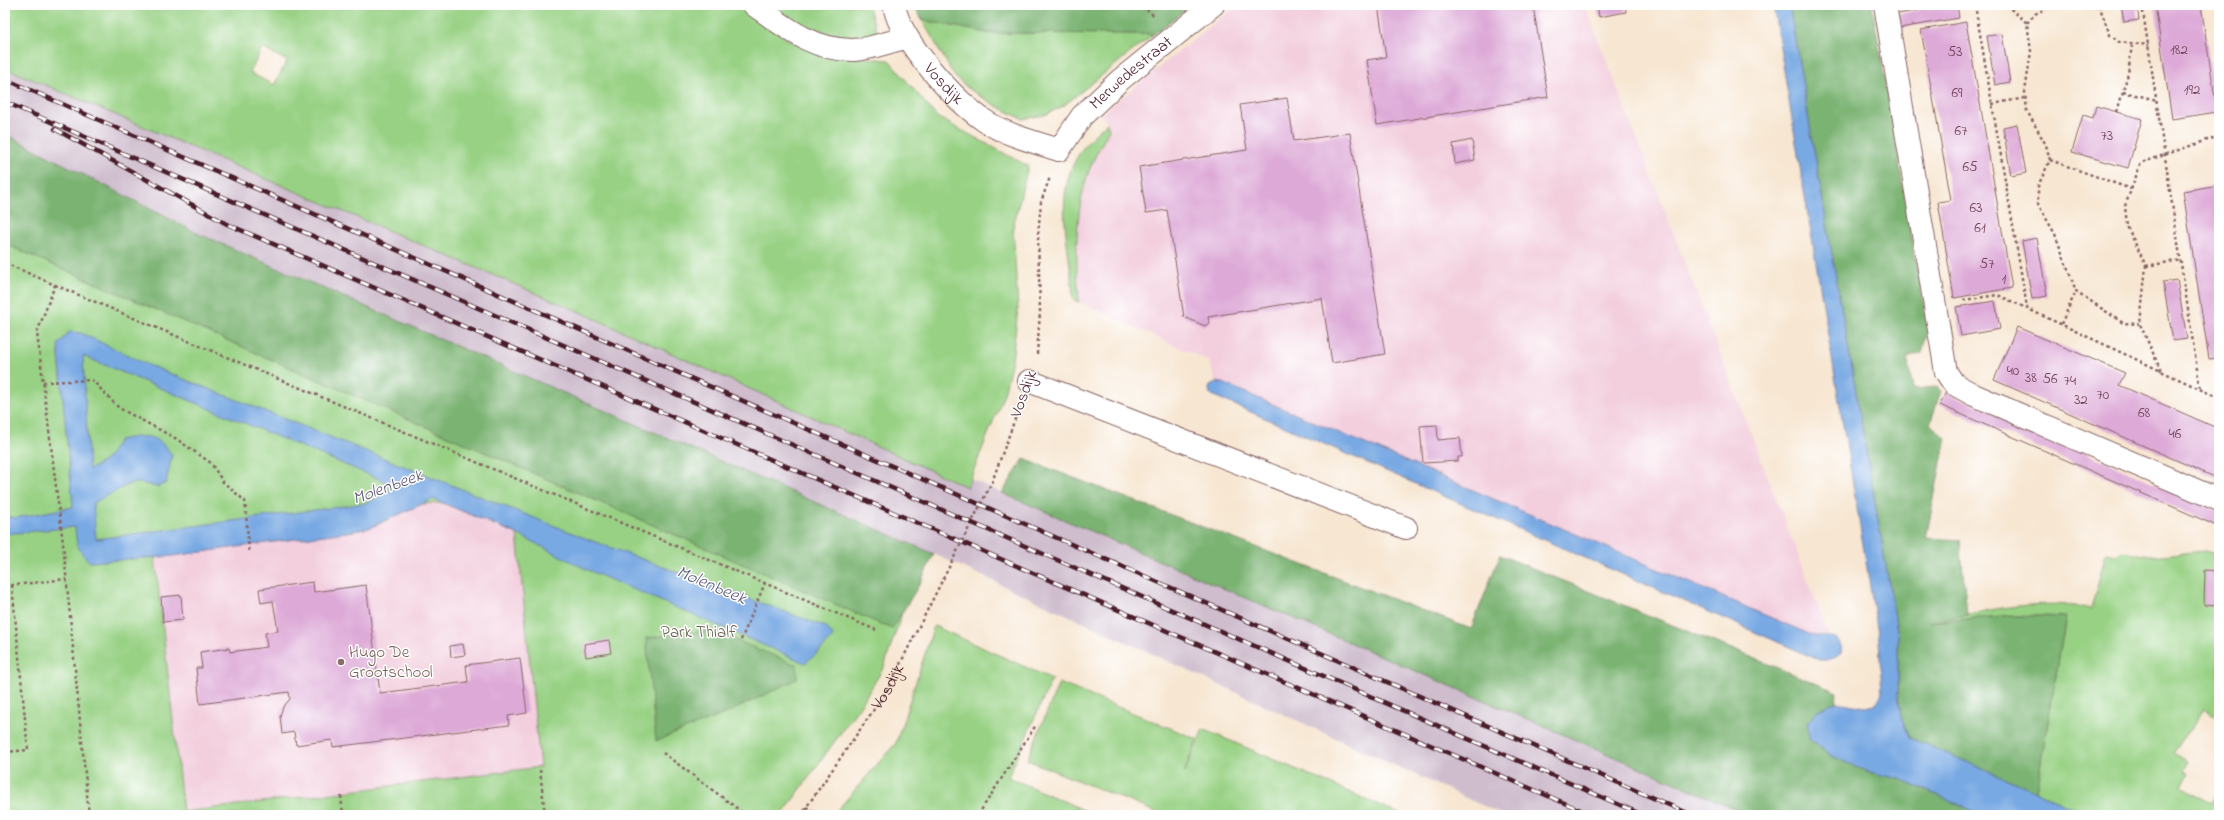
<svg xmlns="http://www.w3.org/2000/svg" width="2224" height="820" viewBox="0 0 2224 820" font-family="'Indie Flower',sans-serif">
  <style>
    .built { fill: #f3cfde }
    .industrial { fill: #cfbdce }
    .green { fill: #98d184; stroke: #717858; fill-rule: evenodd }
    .forest { fill: #7ab372; stroke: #62694e }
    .water { fill: #78a9e3; stroke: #616487; fill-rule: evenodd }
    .building { fill: #dda9d7 }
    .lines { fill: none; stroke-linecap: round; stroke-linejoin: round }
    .minor-casing { stroke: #876565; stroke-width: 24 }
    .path { stroke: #876565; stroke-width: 2.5; stroke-dasharray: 3 3; stroke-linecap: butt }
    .minor { stroke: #fff; stroke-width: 22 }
    .rail-casing { stroke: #4a1f2b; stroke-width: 4.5 }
    .rail { stroke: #fff; stroke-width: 3; stroke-dasharray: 9; stroke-linecap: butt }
    .education-dot { fill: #8d6e63; stroke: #fff; stroke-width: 1.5 }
    .labels { text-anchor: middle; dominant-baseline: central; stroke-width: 3; stroke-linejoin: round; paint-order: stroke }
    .number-label { font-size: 15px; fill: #6f4256 }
    .street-label { font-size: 17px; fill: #4a1f2b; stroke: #fff }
    .park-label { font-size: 17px; fill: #655d4a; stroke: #fff }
    .education-label { font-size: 17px; fill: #785e54; stroke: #fff; text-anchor: start }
    .water-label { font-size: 18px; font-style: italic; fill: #5c5675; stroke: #fff }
  </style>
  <rect width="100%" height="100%" fill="#fff"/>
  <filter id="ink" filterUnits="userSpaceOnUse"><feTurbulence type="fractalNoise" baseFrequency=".025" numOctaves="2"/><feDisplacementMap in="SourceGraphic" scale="8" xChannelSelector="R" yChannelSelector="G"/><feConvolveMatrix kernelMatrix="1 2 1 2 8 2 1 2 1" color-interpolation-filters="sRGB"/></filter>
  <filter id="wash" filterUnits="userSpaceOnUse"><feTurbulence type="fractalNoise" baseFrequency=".012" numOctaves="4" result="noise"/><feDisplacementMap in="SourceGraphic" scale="16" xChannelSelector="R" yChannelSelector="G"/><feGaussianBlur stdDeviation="0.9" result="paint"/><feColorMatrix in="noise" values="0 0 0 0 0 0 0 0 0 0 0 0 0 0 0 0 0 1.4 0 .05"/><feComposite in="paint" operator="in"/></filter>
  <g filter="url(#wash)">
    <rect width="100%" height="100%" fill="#f7e6d1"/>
    <path class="built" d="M1237 5H1585L1829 635 1809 634 1223 383 1216 382 1209 361 1079 302 1075 252 1078 215 1087 177 1109 125 1101 114Z
      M433 499 517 534 540 767 169 813 140 558 173 556 369 528Z"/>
    <path class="industrial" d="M5 59 586 306 1002 493 1750 815H1503L934 554 199 234 5 134Z"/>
    <path class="green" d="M5 5H738L787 39 856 57 889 60 937 117 1028 166 1013 227 1018 309 1012 360 1004 394 967 487 580 312 5 68ZM262 48 287 61 274 85 250 73Z
      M764 5H868L879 39 855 42 824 37Z
      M922 20 988 33 1154 34 1063 106 1045 115 1023 119 998 107 969 89 955 77Z
      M1107 123 1109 130C1101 146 1092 160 1087 177 1074 219 1076 259 1079 302L1073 300C1070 229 1042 177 1107 123Z
      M5 153 922 553 884 667 862 703 782 815H5ZM443 503 517 534 540 767 183 812 155 557 353 531 369 528 422 504Z
      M2123 551 2150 556 2206 551 2219 555V571H2205L2204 605 2219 606V708L2214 716 2204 709 2174 752 2188 761 2184 770 2189 774 2181 786 2211 803 2219 792V815H2088L2036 791 2066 617 2014 615 1924 623C1978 613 2036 596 2091 609L2106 553 2117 555Z
      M934 626 1052 679 1008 777 1095 815H833L896 743Z
      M1059 683 1197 739 1184 773 1203 729 1402 815H1163L1027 760Z"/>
    <path class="forest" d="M914 5H1191L1154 34 988 33 922 20Z
      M1789 5H1872L1928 330 1922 353 1907 358 1913 389 1937 387 1941 391 1930 424 1946 438 1926 538 1960 540 1967 615 1930 622 2014 615 2066 617 2036 791 1910 738 1901 717 1898 695V636Z
      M5 134 199 234 934 554 919 585 892 629 5 244Z
      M1024 459 1471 629 1500 555 1837 692 1836 702 1816 711 1809 739 1832 756 1869 772 1900 779 1983 815H1750L1002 493Z
      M711 630 797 665V679L729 712 656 741 646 638Z"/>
    <path class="water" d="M1773 5H1789L1898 636V695L1901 717 1910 738 2036 791 2088 815H1983L1900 779 1869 772 1832 756 1809 739 1808 723 1816 711 1836 702 1866 707 1876 704 1882 693 1879 640Z
      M69 332 81 333 151 366 590 540 826 627 833 636 821 650 805 663 588 570 517 534 433 499 369 528 353 531 173 556 90 562C77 550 76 544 75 527L5 534V516L15 518 73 507 58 345ZM83 356 396 486V487L367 503 96 539 93 503 131 483H141L157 487 166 483 172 455C156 432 144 435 119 440L107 459 89 470Z
      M1216 382 1223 383 1809 634 1836 638C1850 653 1835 661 1819 660L1221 399 1210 394 1209 389 1210 385Z"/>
    <g id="blocks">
      <path class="building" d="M1378 5H1533L1548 97 1377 125 1367 60 1386 57Z
        M1597 5H1625L1626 12 1599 17Z
        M1946 5H1957L1959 18 1900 28 1898 14Z
        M2121 5H2137L2139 20 2124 22Z
        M2155 5H2201L2217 112 2172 119Z
        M1966 22 2012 288 1954 298 1938 202 1951 200 1921 30Z
        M2002 34 2010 82 1995 85 1987 36Z
        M1287 98 1294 141 1350 133 1385 354 1332 363 1322 298 1208 317 1209 323 1205 326 1184 317 1167 210 1146 213 1139 167 1247 150 1240 105Z
        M2096 106 2142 119 2128 168 2072 152 2083 115 2093 118Z
        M2017 124 2026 173 2011 176 2003 127Z
        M1472 140 1475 160 1455 164 1453 144Z
        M2219 185V358L2209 359 2183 191Z
        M2037 238 2047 296 2032 299 2022 241Z
        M2177 280 2187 339 2173 341 2163 282Z
        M1995 301 2000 329 1961 336 1956 307Z
        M2017 327 2125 373 2119 385 2219 429V479L1994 380Z
        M2216 364H2219V382H2218Z
        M1946 392 2219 511V527L1940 405Z
        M1437 425 1438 440 1460 438 1462 457H1458V461L1423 463 1420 426Z
        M2205 570 2219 571V606L2204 605Z
        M313 582 314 592 366 585 380 693 468 682 466 665 520 658 527 713 508 716 509 725 333 747 332 740 296 745 294 732 282 734 280 716 283 707 290 699 289 692 200 704 196 668H202L200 652 229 648 230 652 267 647 265 633 278 631 273 601 261 603 259 589Z
        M181 595 183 620 163 622 161 597Z
        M609 640 611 653 586 657 584 644Z
        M463 644 465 655 451 657 450 646Z"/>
    </g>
  </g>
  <g filter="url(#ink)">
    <use href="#blocks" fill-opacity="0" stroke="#876565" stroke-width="1"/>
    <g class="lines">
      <defs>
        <g id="minor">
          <path d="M754 5C785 27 813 50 852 50 868 50 891 41 906 38"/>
          <path id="s2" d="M894 5C900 41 955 101 985 121 1006 135 1035 142 1059 150L1082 116 1120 80 1213 5"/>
          <path d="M1885 5 1946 372 1954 384 1974 395 2219 500"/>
          <path d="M1029 381 1406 528"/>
        </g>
      </defs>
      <use href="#minor" class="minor-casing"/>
      <g class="path">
        <path d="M1142 5 1154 16"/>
        <path d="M1975 5 2027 307"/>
        <path d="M2006 5 2027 23 2031 51 2025 92 2027 111 2046 145 2050 160 2038 186V204L2055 234 2076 291 2123 323 2140 324"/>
        <path d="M2099 5 2110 35 2119 42 2149 45"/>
        <path d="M2142 5 2200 389"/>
        <path d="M2027 23 2035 14 2053 5"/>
        <path d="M2123 92 2157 100"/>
        <path d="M1992 104 2025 98"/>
        <path d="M2117 112 2128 74 2132 45"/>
        <path d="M2050 160 2131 189"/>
        <path d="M5 263 55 285 37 333 63 543 89 815"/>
        <path d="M2146 266 2181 260"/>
        <path d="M55 285 876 630"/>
        <path d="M1963 300 1998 295 2219 398"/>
        <path d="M2061 324 2076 291"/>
        <path d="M1037 354 1040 312 1038 235 1041 202 1050 177"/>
        <path d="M2161 371 2140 324 2146 266 2127 226 2125 206 2141 163 2219 136"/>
        <path d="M43 382 92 380 119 408 175 438 211 463 223 482 245 501 249 551"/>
        <path d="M5 586 66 579"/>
        <path d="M741 640 765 583"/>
        <path d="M5 752 28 750 12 585"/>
        <path d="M663 753 746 815"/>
        <path d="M540 770 545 815"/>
        <path d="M341 796 343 815"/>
        <path d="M806 807 819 815"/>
        <path id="s1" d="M801 815 886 692 992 482 1019 408"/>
        <path d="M978 815 1036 725"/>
      </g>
      <use href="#minor" class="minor"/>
      <defs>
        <path id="rail" d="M5 79 1692 815
          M5 102 1643 815
          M55 129 227 224 1592 815"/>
      </defs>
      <use href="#rail" class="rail-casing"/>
      <use href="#rail" class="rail"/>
    </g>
  </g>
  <circle class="education-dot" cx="341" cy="662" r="4"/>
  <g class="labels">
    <g class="number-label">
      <text x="2179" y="50">182</text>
      <text x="1955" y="52">53</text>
      <text x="2192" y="90">192</text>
      <text x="1957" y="93">69</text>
      <text x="1961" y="131">67</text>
      <text x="2107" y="136">73</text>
      <text x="1970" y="167">65</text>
      <text x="1976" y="208">63</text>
      <text x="1980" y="228">61</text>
      <text x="1987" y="264">57</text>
      <text x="2004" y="279">1</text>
      <text x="2013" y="371">40</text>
      <text x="2031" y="378">38</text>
      <text x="2050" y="379">56</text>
      <text x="2070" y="381">74</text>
      <text x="2103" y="395">70</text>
      <text x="2081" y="400">32</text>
      <text x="2144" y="413">68</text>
      <text x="2175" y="434">46</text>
    </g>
    <g class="street-label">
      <text stroke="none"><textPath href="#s2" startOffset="336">Merwedestraat</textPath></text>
      <text stroke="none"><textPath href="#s2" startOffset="94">Vosdijk</textPath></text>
      <text transform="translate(1024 394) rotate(-70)">Vosdijk</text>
      <text stroke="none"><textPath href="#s1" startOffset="155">Vosdijk</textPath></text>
    </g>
    <g class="park-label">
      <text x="699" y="632">Park Thialf</text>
    </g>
    <g class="education-label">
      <text x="349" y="652">Hugo De<tspan x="349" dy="20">Grootschool</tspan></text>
    </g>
    <g class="water-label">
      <text transform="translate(388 488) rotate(-20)">Molenbeek</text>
      <text transform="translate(711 586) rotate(23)">Molenbeek</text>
    </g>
  </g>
  <rect width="2224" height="820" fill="none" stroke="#fff" stroke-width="20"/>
</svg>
